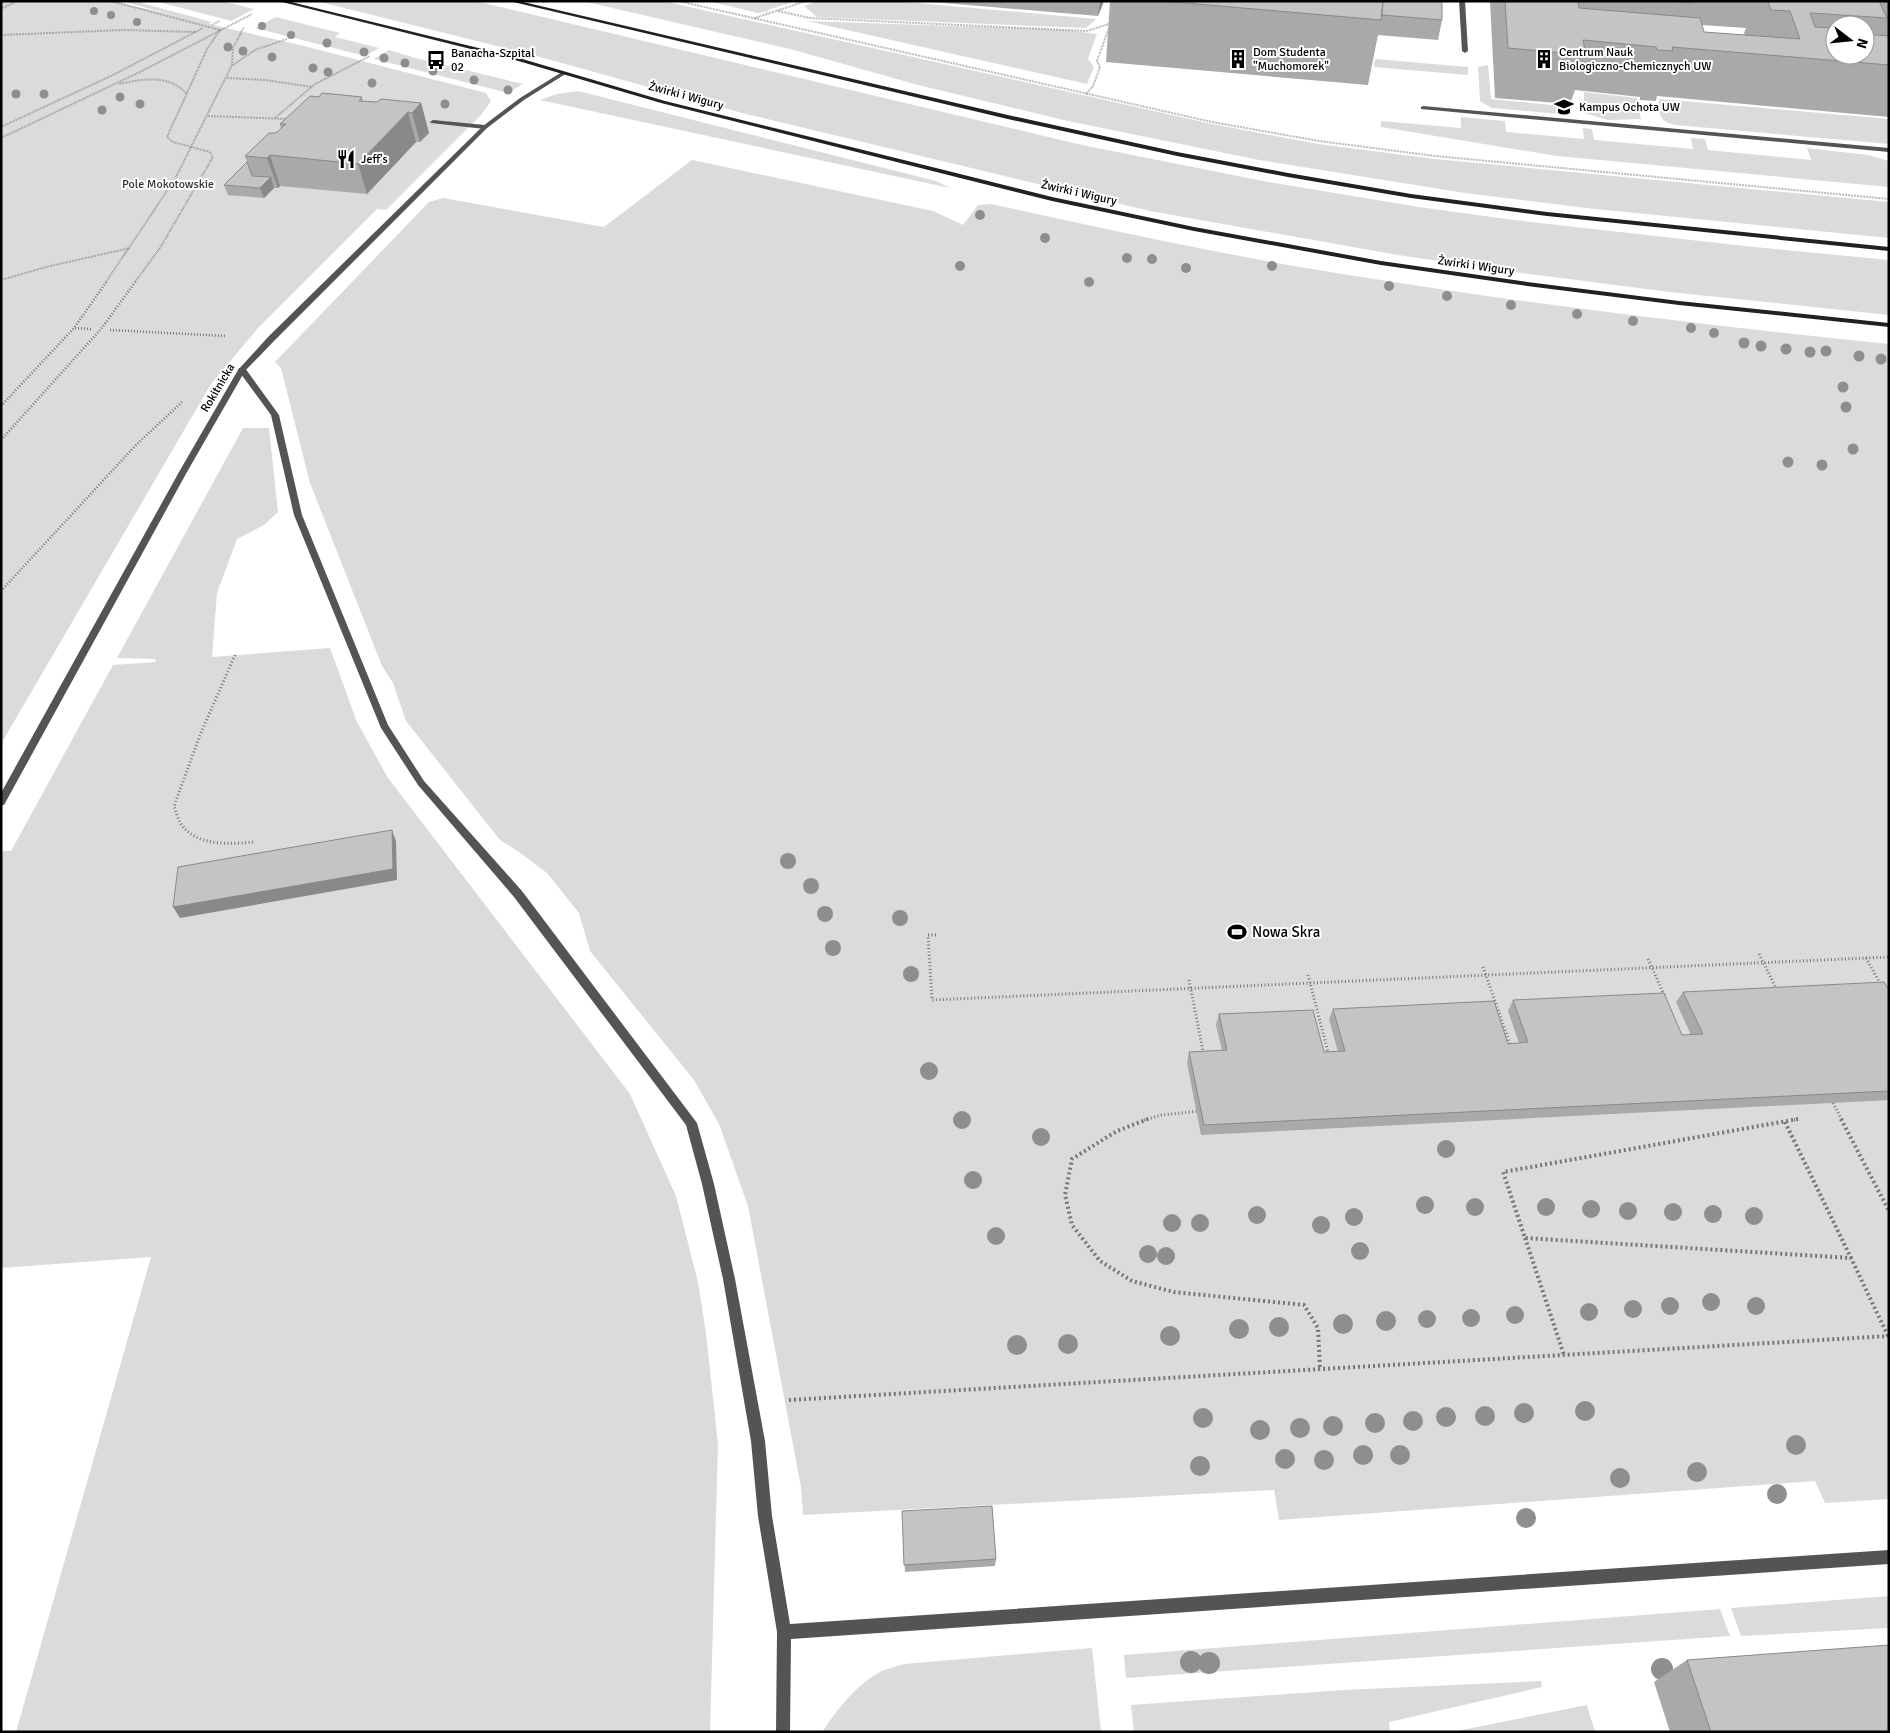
<svg xmlns="http://www.w3.org/2000/svg" width="1890" height="1733" viewBox="0 0 1890 1733" font-family="Signika,sans-serif">
  <style>
    .green { fill: #dbdbdb }
    .lines { fill: none; stroke-linecap: round; stroke-linejoin: round }
    .path-far3 { stroke: #767676; stroke-width: 2; stroke-dasharray: 0.5 1; stroke-linecap: butt }
    .path-far2 { stroke: #767676; stroke-width: 2.5; stroke-dasharray: 1 2; stroke-linecap: butt }
    .path-far1 { stroke: #767676; stroke-width: 3; stroke-dasharray: 1 2.5; stroke-linecap: butt }
    .path { stroke: #767676; stroke-width: 4; stroke-dasharray: 2 3; stroke-linecap: butt }
    .service { fill: #545454; fill-rule: evenodd }
    .minor { fill: #545454; fill-rule: evenodd }
    .secondary { fill: #212121; fill-rule: evenodd }
    .tree { fill: #8e8e8e }
    .wall { fill: #a9a9a9; fill-rule: evenodd }
    .shaded-wall { fill: #898989 }
    .building { fill: #c4c4c4; stroke: #898989 }
    .labels { text-anchor: middle; dominant-baseline: central; stroke-width: 4; stroke-linejoin: round; paint-order: stroke }
    .far-poi-label { font-size: 12px; fill: #000; stroke: #fff; text-anchor: start }
    .far-street-label { font-size: 12px; fill: #000; stroke: #fff }
    .far-park-label { font-size: 12px; fill: #323232; stroke: #fff }
    .poi-label { font-size: 15px; fill: #000; stroke: #fff; text-anchor: start }
  </style>
  <rect width="100%" height="100%" fill="#fff"/>
  <g class="green">
    <polygon points="1,1 111,1 173,15 121,1 134,1 212,22 209,24 300,45 486,93 491,101 481,115 386,210 377,209 258,328 211,384 1,744"/>
    <polygon points="155,1 222,1 254,9 231,21"/>
    <polygon points="316,1 475,1 1082,145 1268,182 1419,207 1514,220 1745,246 1889,260 1889,315 1670,292 1514,272 1398,255 1150,211 746,114 529,54"/>
    <polygon points="582,1 663,1 1212,124 1318,144 1435,159 1889,202 1889,238 1595,209 1465,193 1259,160 1068,121 918,85 794,50"/>
    <polygon points="708,1 797,1 767,10 770,11 758,13"/>
    <polygon points="818,1 895,1 1096,19 1086,28 817,17 804,6"/>
    <polygon points="276,17 340,33 335,37 379,48 365,56 255,28"/>
    <polygon points="807,21 1065,30 1097,34 1088,59 1094,67 1087,84"/>
    <polygon points="389,50 415,58 523,84 508,93 374,59"/>
    <polygon points="1375,59 1468,67 1468,75 1374,67"/>
    <polygon points="1488,65 1491,99 1571,107 1569,111 1560,114 1492,108 1480,101 1478,67"/>
    <polygon points="578,91 936,181 950,188 540,100 557,94"/>
    <polygon points="1584,92 1637,98 1641,119 1608,120 1584,113"/>
    <path d="M1659 99 1889 119V144L1675 125C1659 121 1659 115 1659 99Z"/>
    <polygon points="1461,117 1505,121 1506,132 1584,139 1583,128 1592,129 1594,140 1693,149 1691,138 1705,139 1708,150 1811,160 1807,148 1868,155 1889,161 1889,187 1557,156 1381,127 1381,121 1461,128"/>
    <path d="M692 160 933 211 963 225 978 205 991 204C1093 226 1196 249 1300 267 1495 300 1692 324 1889 344V1499L1825 1503 1815 1481 1279 1520 1274 1490 803 1515 801 1487 748 1206 719 1124 694 1080 590 951 579 913 547 873 519 852 500 840 406 721 393 683 382 666 310 483 281 368 275 362 429 202 443 198 604 227Z"/>
    <polygon points="243,428 269,428 278,512 264,525 237,539 217,593 212,657 330,648 357,722 388,778 630,1094 676,1196 698,1282 706,1333 718,1444 710,1732 16,1732 151,1257 1,1268 1,855 3,851 11,851 113,665 156,662 155,659 117,658"/>
    <polygon points="1889,1596 1889,1628 1741,1636 1731,1608"/>
    <polygon points="1720,1609 1730,1636 1126,1678 1124,1655"/>
    <path d="M1092 1648 1101 1732H822C837 1710 854 1687 878 1673 885 1669 895 1667 904 1664Z"/>
    <polygon points="1541,1681 1542,1687 1389,1722 1390,1732 1134,1732 1131,1705 1344,1690"/>
    <polygon points="1587,1705 1595,1732 1452,1732"/>
  </g>
  <g class="lines">
    <g class="path-far3">
      <polyline points="111,1 220,30 207,49 167,137 173,142 210,152 213,157 160,248 135,282"/>
      <polyline points="678,1 1212,122 1319,141 1435,156 1889,199"/>
      <polyline points="1,9 17,1"/>
      <polyline points="778,11 810,18 1087,31 1112,23"/>
      <polyline points="755,18 806,1"/>
      <polyline points="212,25 219,21"/>
      <polyline points="1,35 123,30 196,32"/>
      <polyline points="233,65 255,50 287,39"/>
      <polyline points="227,78 265,80 312,87"/>
      <path d="M119 84C142 79 168 74 186 93"/>
      <polyline points="1086,94 1093,86 1100,67 1097,61 1109,28"/>
      <polyline points="208,116 287,119"/>
      <polyline points="275,118 315,84 370,56"/>
      <polyline points="1,127 113,75 203,28"/>
      <polyline points="1,138 142,71 252,14"/>
      <polyline points="1,280 46,267 130,248"/>
      <polyline points="106,282 175,179 232,65 233,48 244,27"/>
    </g>
    <g class="path-far2">
      <polyline points="75,328 92,329"/>
      <polyline points="110,330 226,336"/>
      <polyline points="1,406 74,328 107,281"/>
      <polyline points="1,440 101,329 136,281"/>
      <polyline points="1,591 136,445 182,402"/>
    </g>
    <g class="path-far1">
      <path d="M235 655 200 735 174 806C176 812 178 819 181 824 197 847 230 844 254 842"/>
      <polyline points="936,935 928,935 932,1000 1889,957"/>
      <polyline points="1759,954 1777,990"/>
      <polyline points="1866,958 1881,985"/>
      <polyline points="1648,959 1665,997"/>
      <polyline points="1483,967 1511,1047"/>
      <polyline points="1308,975 1329,1056"/>
      <polyline points="1189,980 1204,1056"/>
      <polyline points="1833,1103 1842,1120"/>
      <polyline points="1144,1120 1162,1115 1199,1111"/>
      <polyline points="1794,1120 1798,1119"/>
    </g>
    <g class="path">
      <polyline points="1148,1119 1117,1131 1072,1159 1065,1195 1072,1225 1100,1261 1132,1281 1174,1292 1304,1305 1318,1328 1320,1369"/>
      <polyline points="1798,1119 1503,1172 1525,1238 1851,1258 1888,1336"/>
      <polyline points="1841,1119 1889,1211"/>
      <polyline points="1785,1122 1851,1258"/>
      <polyline points="1525,1238 1564,1355"/>
      <polyline points="789,1400 1889,1336"/>
    </g>
    <g class="service">
      <polygon points="1459,1 1465,1 1468,51 1465,53 1462,51"/>
      <polygon points="1423,106 1889,148 1889,152 1421,109 1421,107"/>
      <polygon points="433,120 485,125 488,127 485,129 431,123 430,122"/>
      <polygon points="239,368 245,368 279,415 302,515 388,725 424,781 522,891 697,1123 714,1184 735,1279 765,1441 772,1516 790,1624 1889,1550 1889,1564 791,1639 790,1732 776,1732 777,1632 758,1516 751,1441 723,1279 702,1184 686,1125 514,897 418,785 381,728 294,515 271,415 238,370"/>
    </g>
    <polygon class="minor" points="562,72 567,73 524,100 487,128 274,341 245,371 187,472 4,805 1,805 1,793 179,472 238,370 268,337 483,126 520,98"/>
    <g class="secondary">
      <polygon points="278,1 287,1 519,58 665,101 924,165 1052,197 1194,227 1381,261 1527,282 1679,301 1889,323 1889,327 1679,305 1527,286 1381,265 1194,231 1052,201 661,103 515,60"/>
      <polygon points="509,1 519,1 1012,116 1177,152 1288,173 1411,194 1547,212 1889,247 1889,251 1547,216 1411,198 1288,177 1177,156 1012,120"/>
    </g>
  </g>
  <g class="tree">
    <circle cx="94" cy="11" r="4"/>
    <circle cx="111" cy="15" r="4"/>
    <circle cx="137" cy="22" r="4"/>
    <circle cx="262" cy="26" r="4"/>
    <circle cx="291" cy="35" r="4"/>
    <circle cx="327" cy="43" r="4.5"/>
    <circle cx="228" cy="47" r="4.5"/>
    <circle cx="243" cy="51" r="4.5"/>
    <circle cx="364" cy="52" r="4.5"/>
    <circle cx="272" cy="57" r="4.5"/>
    <circle cx="384" cy="58" r="4.5"/>
    <circle cx="405" cy="63" r="4.5"/>
    <circle cx="313" cy="68" r="4.5"/>
    <circle cx="433" cy="71" r="4.5"/>
    <circle cx="328" cy="72" r="4.5"/>
    <circle cx="474" cy="80" r="4.5"/>
    <circle cx="372" cy="83" r="4.5"/>
    <circle cx="508" cy="90" r="4.5"/>
    <circle cx="16" cy="94" r="4.5"/>
    <circle cx="44" cy="94" r="4.5"/>
    <circle cx="120" cy="97" r="4.5"/>
    <circle cx="140" cy="104" r="4.5"/>
    <circle cx="445" cy="104" r="4.5"/>
    <circle cx="102" cy="110" r="4.5"/>
    <circle cx="980" cy="215" r="5"/>
    <circle cx="1045" cy="238" r="5"/>
    <circle cx="1127" cy="258" r="5"/>
    <circle cx="1152" cy="259" r="5"/>
    <circle cx="960" cy="266" r="5"/>
    <circle cx="1272" cy="266" r="5"/>
    <circle cx="1186" cy="268" r="5"/>
    <circle cx="1089" cy="282" r="5"/>
    <circle cx="1389" cy="286" r="5"/>
    <circle cx="1447" cy="296" r="5"/>
    <circle cx="1511" cy="305" r="5"/>
    <circle cx="1577" cy="314" r="5"/>
    <circle cx="1633" cy="321" r="5"/>
    <circle cx="1691" cy="328" r="5"/>
    <circle cx="1714" cy="333" r="5"/>
    <circle cx="1744" cy="343" r="5.5"/>
    <circle cx="1761" cy="346" r="5.5"/>
    <circle cx="1786" cy="349" r="5.5"/>
    <circle cx="1826" cy="351" r="5.5"/>
    <circle cx="1810" cy="352" r="5.5"/>
    <circle cx="1859" cy="356" r="5.5"/>
    <circle cx="1881" cy="359" r="5.5"/>
    <circle cx="1843" cy="387" r="5.5"/>
    <circle cx="1846" cy="407" r="5.5"/>
    <circle cx="1853" cy="449" r="5.5"/>
    <circle cx="1788" cy="462" r="5.5"/>
    <circle cx="1822" cy="465" r="5.5"/>
    <circle cx="788" cy="861" r="8"/>
    <circle cx="811" cy="886" r="8"/>
    <circle cx="825" cy="914" r="8"/>
    <circle cx="900" cy="918" r="8"/>
    <circle cx="833" cy="948" r="8"/>
    <circle cx="911" cy="974" r="8"/>
    <circle cx="929" cy="1071" r="9"/>
    <circle cx="962" cy="1120" r="9"/>
    <circle cx="1041" cy="1137" r="9"/>
    <circle cx="1446" cy="1149" r="9"/>
    <circle cx="973" cy="1180" r="9"/>
    <circle cx="1425" cy="1205" r="9"/>
    <circle cx="1475" cy="1207" r="9"/>
    <circle cx="1546" cy="1207" r="9"/>
    <circle cx="1591" cy="1209" r="9"/>
    <circle cx="1628" cy="1211" r="9"/>
    <circle cx="1673" cy="1212" r="9"/>
    <circle cx="1713" cy="1214" r="9"/>
    <circle cx="1257" cy="1215" r="9"/>
    <circle cx="1754" cy="1216" r="9"/>
    <circle cx="1354" cy="1217" r="9"/>
    <circle cx="1172" cy="1223" r="9"/>
    <circle cx="1200" cy="1223" r="9"/>
    <circle cx="1321" cy="1225" r="9"/>
    <circle cx="996" cy="1236" r="9"/>
    <circle cx="1360" cy="1251" r="9"/>
    <circle cx="1148" cy="1254" r="9"/>
    <circle cx="1166" cy="1256" r="9"/>
    <circle cx="1711" cy="1302" r="9"/>
    <circle cx="1670" cy="1306" r="9"/>
    <circle cx="1756" cy="1306" r="9"/>
    <circle cx="1633" cy="1309" r="9"/>
    <circle cx="1589" cy="1312" r="9"/>
    <circle cx="1515" cy="1315" r="9"/>
    <circle cx="1471" cy="1318" r="9"/>
    <circle cx="1427" cy="1319" r="9"/>
    <circle cx="1386" cy="1321" r="10"/>
    <circle cx="1343" cy="1324" r="10"/>
    <circle cx="1279" cy="1327" r="10"/>
    <circle cx="1239" cy="1329" r="10"/>
    <circle cx="1170" cy="1336" r="10"/>
    <circle cx="1068" cy="1344" r="10"/>
    <circle cx="1017" cy="1345" r="10"/>
    <circle cx="1585" cy="1411" r="10"/>
    <circle cx="1524" cy="1413" r="10"/>
    <circle cx="1485" cy="1416" r="10"/>
    <circle cx="1446" cy="1417" r="10"/>
    <circle cx="1203" cy="1418" r="10"/>
    <circle cx="1413" cy="1421" r="10"/>
    <circle cx="1375" cy="1423" r="10"/>
    <circle cx="1333" cy="1426" r="10"/>
    <circle cx="1300" cy="1428" r="10"/>
    <circle cx="1260" cy="1430" r="10"/>
    <circle cx="1796" cy="1445" r="10"/>
    <circle cx="1363" cy="1455" r="10"/>
    <circle cx="1400" cy="1455" r="10"/>
    <circle cx="1285" cy="1459" r="10"/>
    <circle cx="1324" cy="1460" r="10"/>
    <circle cx="1200" cy="1466" r="10"/>
    <circle cx="1697" cy="1472" r="10"/>
    <circle cx="1620" cy="1478" r="10"/>
    <circle cx="1777" cy="1494" r="10"/>
    <circle cx="1526" cy="1518" r="10"/>
    <circle cx="1191" cy="1662" r="11"/>
    <circle cx="1209" cy="1663" r="11"/>
    <circle cx="1662" cy="1669" r="11"/>
  </g>
  <g class="wall">
    <polygon points="920,1 1104,1 1098,16"/>
    <polygon points="1110,1 1442,1 1442,20 1438,40 1378,35 1368,85 1106,62"/>
    <path d="M1490 1H1889V117L1657 96 1656 101 1640 100V97L1575 90 1570 104 1495 98ZM1702 25 1746 28 1744 33 1745 35 1704 32ZM1835 25H1865V55H1835Z"/>
    <polygon points="319,97 362,97 363,101 377,102 421,103 429,133 420,142 416,142 367,194 280,186 278,188 274,188 264,198 228,195 224,185 247,162 245,156 281,129 280,124"/>
    <polygon points="1889,990 1889,1100 1201,1135 1187,1063 1189,1052 1222,1050 1216,1025 1219,1014 1324,1052 1338,1052 1329,1019 1333,1009 1508,1044 1519,1043 1508,1011 1513,1000 1682,1035 1691,1035 1676,1002 1683,992"/>
    <polygon points="902,1511 996,1559 995,1566 905,1572"/>
    <polygon points="1687,1660 1889,1732 1670,1732 1654,1682"/>
  </g>
  <g class="shaded-wall">
    <polygon points="1100,1 1104,1 1098,16"/>
    <polygon points="421,103 429,133 420,142 412,113"/>
    <polygon points="408,112 416,142 367,194 358,164"/>
    <polygon points="270,155 280,186 278,188 267,158"/>
    <polygon points="271,177 274,188 264,198 260,188"/>
    <polygon points="392,830 396,841 397,880 180,918 173,907"/>
  </g>
  <g class="building">
    <polygon points="1162,1 1383,1 1381,20"/>
    <polygon points="1383,1 1442,1 1442,20 1382,15"/>
    <polygon points="1505,1 1578,1 1579,8 1700,18 1704,32 1800,39 1790,11 1771,10 1768,1 1879,1 1887,18 1810,13 1815,27 1835,28 1835,55 1865,55 1865,34 1889,36 1889,65 1672,47 1673,51 1657,50 1656,47 1583,40 1586,55 1508,48"/>
    <polygon points="1667,1 1692,1 1693,3"/>
    <polygon points="322,93 362,97 359,101 377,102 381,99 421,103 412,113 408,112 358,164 270,155 267,158 245,156 269,133 276,133 286,124 280,124 310,96 319,97"/>
    <polygon points="247,162 252,176 271,177 260,188 224,185"/>
    <polygon points="392,830 393,869 173,907 178,867"/>
    <polygon points="1884,982 1889,990 1889,1091 1204,1125 1189,1052 1227,1050 1219,1014 1313,1010 1324,1052 1345,1051 1333,1009 1494,1001 1508,1044 1528,1042 1513,1000 1664,993 1682,1035 1703,1034 1683,992"/>
    <polygon points="992,1506 996,1559 904,1565 902,1511"/>
    <polygon points="1889,1645 1889,1732 1711,1732 1687,1660"/>
  </g>
  <defs>
    <g id="building-bare" transform="scale(1.5)"><path d="M-4-6H4V6H1V3H-1V6H-4ZM-2.5-4.3h1.7v1.8h-1.7ZM.8-4.3h1.7v1.8H.8ZM-2.5-1h1.7V.8h-1.7ZM.8-1h1.7V.8H.8Z" fill="#000" stroke="#fff" stroke-width="2.5" paint-order="stroke"/></g>
    <g id="bus-bare" transform="scale(1.5)"><path d="M-5-6H5V4H4V6H2V4H-2V6H-4V4H-5ZM-3.5-4V0h7V-4ZM-3.5 1.2v1.5H-2V1.2ZM2 1.2v1.5H3.5V1.2Z" fill="#000" stroke="#fff" stroke-width="2.5" paint-order="stroke"/></g>
    <g id="university-bare" transform="scale(1.5)"><path d="M0-5L7-2L0 1L-7-2ZM-4 1L0 2.5L4 1V4Q0 6-4 4Z" fill="#000" stroke="#fff" stroke-width="2.5" paint-order="stroke"/></g>
    <g id="restaurant-bare" transform="scale(1.5)"><path d="M-5-6h1v4h1v-4h1v4h1v-4h1v5L-1.5 .5V6h-2V.5L-5-1ZM5-6V6H3V1.5H1.5Q1.5-4 5-6Z" fill="#000" stroke="#fff" stroke-width="2.5" paint-order="stroke"/></g>
    <g id="stadium-bare" transform="scale(1.5)"><path d="M0-5a6.5 5 0 1 0 0 10a6.5 5 0 1 0 0-10ZM-3.5-1.8h7v3.6h-7Z" fill="#000" stroke="#fff" stroke-width="2.5" paint-order="stroke"/></g>
  </defs>
  <g fill-rule="evenodd">
    <use href="#building-bare" x="1238" y="59"/>
    <use href="#building-bare" x="1544" y="59"/>
    <use href="#bus-bare" x="436" y="60"/>
    <use href="#university-bare" x="1564" y="107"/>
    <use href="#restaurant-bare" x="346" y="159"/>
    <use href="#stadium-bare" x="1237" y="932"/>
  </g>
  <g class="labels">
    <g class="far-poi-label">
      <text x="1253" y="52">Dom Studenta<tspan x="1253" dy="14">"Muchomorek"</tspan></text>
      <text x="1559" y="52">Centrum Nauk<tspan x="1559" dy="14">Biologiczno-Chemicznych UW</tspan></text>
      <text x="451" y="53">Banacha-Szpital<tspan x="451" dy="14">02</tspan></text>
      <text x="1579" y="107">Kampus Ochota UW</text>
      <text x="361" y="159">Jeff's</text>
    </g>
    <g class="far-street-label">
      <text transform="translate(686 96) rotate(15)">Żwirki i Wigury</text>
      <text transform="translate(1079 193) rotate(13)">Żwirki i Wigury</text>
      <text transform="translate(1476 266) rotate(8)">Żwirki i Wigury</text>
      <text transform="translate(218 388) rotate(-59)">Rokitnicka</text>
    </g>
    <g class="far-park-label">
      <text x="168" y="184">Pole Mokotowskie</text>
    </g>
    <g class="poi-label">
      <text x="1252" y="932">Nowa Skra</text>
    </g>
  </g>
  <rect width="1890" height="1733" fill="none" stroke="#000000" stroke-width="5"/>
  <g transform="translate(1850 40) rotate(106)"><circle r="24" fill="#ffffff" stroke="#999999"/>
  <path d="M0-4L9 19L0 12L-9 19Z" fill="#000000"/>
  <text y="-8" font-size="14" font-weight="bold" text-anchor="middle" fill="#000000">N</text>
  </g>
</svg>
